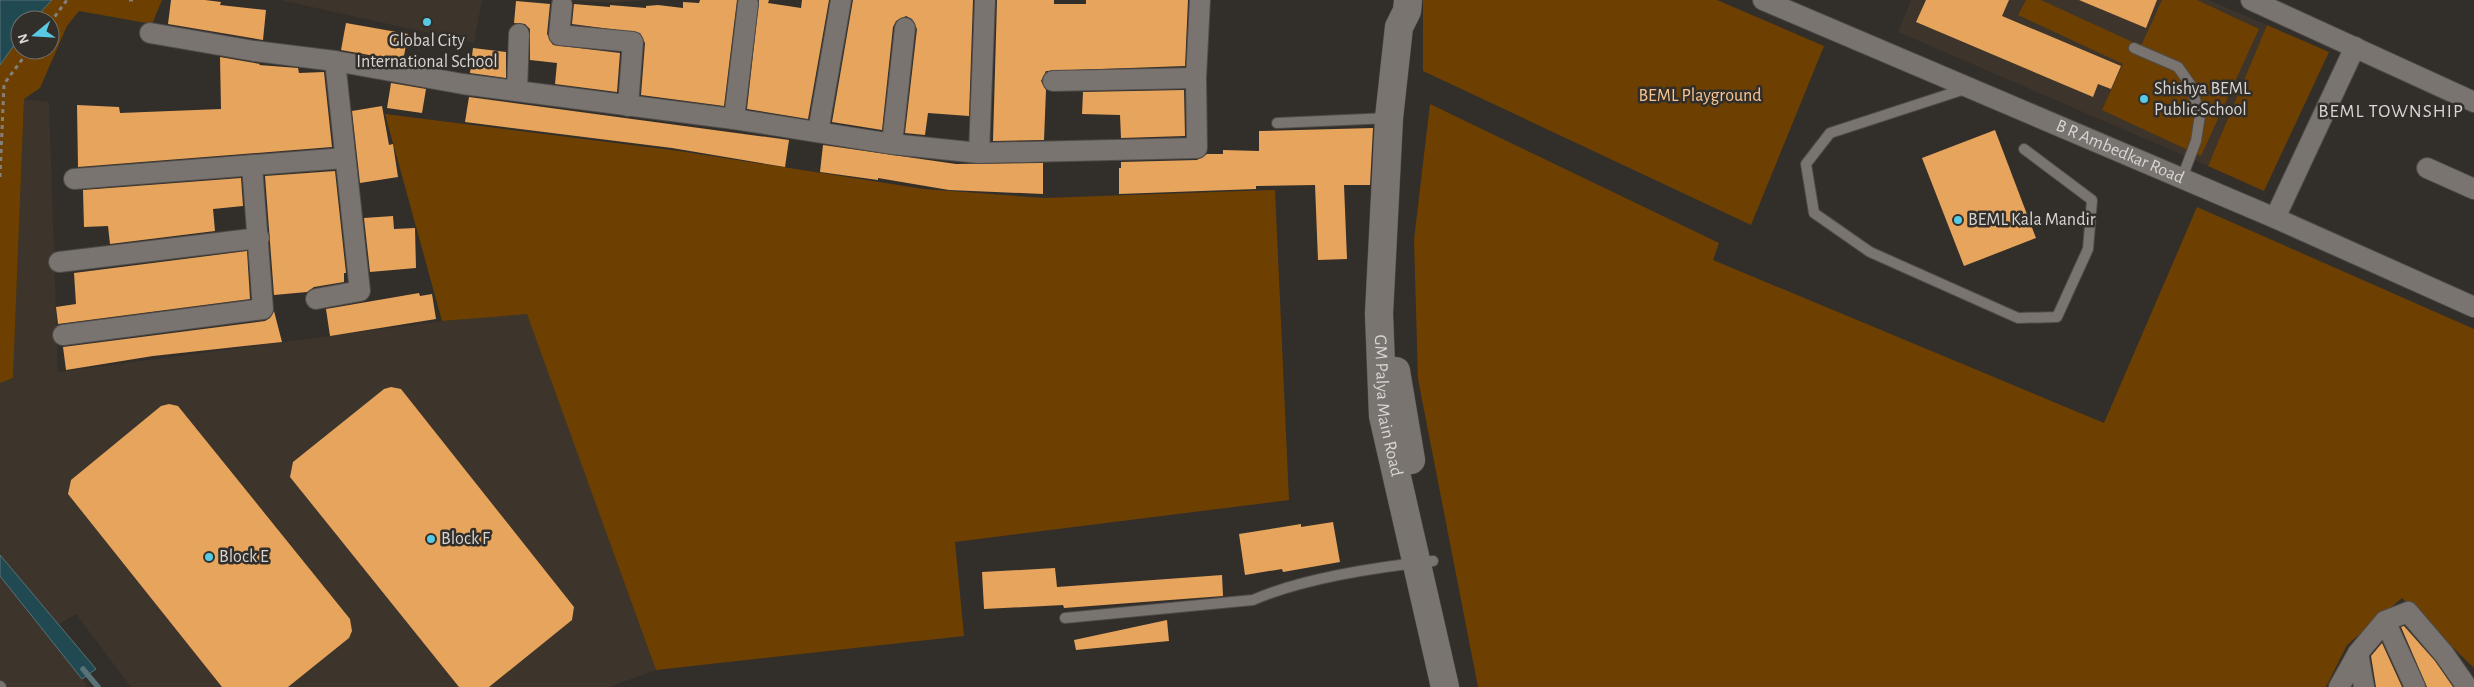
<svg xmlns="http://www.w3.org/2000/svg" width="2474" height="687" viewBox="0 0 2474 687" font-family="'Alegreya Sans',sans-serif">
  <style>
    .built { fill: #3d342b }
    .green { fill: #6d4001; fill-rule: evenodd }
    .water { fill: #214952; stroke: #587378 }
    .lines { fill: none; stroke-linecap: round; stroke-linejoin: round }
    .stream { stroke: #587378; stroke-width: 5.5 }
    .building { fill: #e6a45c }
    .service-casing { stroke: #4f4b48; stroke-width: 12 }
    .minor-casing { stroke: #4f4b48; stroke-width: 22 }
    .secondary-casing { stroke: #4f4b48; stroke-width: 29 }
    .path { stroke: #83807c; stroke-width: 3; stroke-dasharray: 4 4; stroke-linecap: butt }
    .service { stroke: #797470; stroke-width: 10 }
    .minor { stroke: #797470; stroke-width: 20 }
    .secondary { stroke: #797470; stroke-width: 28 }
    .poi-dot { fill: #58c9e3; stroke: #322e2a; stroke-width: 2 }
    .labels { text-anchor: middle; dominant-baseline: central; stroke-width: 5; stroke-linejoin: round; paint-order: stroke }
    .poi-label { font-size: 18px; fill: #d8d5d2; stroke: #322e2a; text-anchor: start }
    .park-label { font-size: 18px; fill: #f8c591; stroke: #322e2a }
    .street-label { font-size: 18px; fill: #d8d5d2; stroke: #322e2a }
    .neighbourhood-label { font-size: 19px; letter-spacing: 1px; fill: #d8d5d2; stroke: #322e2a }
  </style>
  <rect width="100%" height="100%" fill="#322e2a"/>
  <g class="built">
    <polygon points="280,0 482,0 474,43"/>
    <polygon points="564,0 649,0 609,3"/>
    <polygon points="1911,0 2209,0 2267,25 2208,166 1898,32"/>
    <polygon points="24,99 49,102 58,372 442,321 527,313 656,670 609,687 131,687 76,614 47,632 88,687 0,687 0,383 13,378"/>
  </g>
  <g class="green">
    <path d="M0 0H162L152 24 79 11 67 26 40 88 24 99 13 378 0 383ZM20 20H50V50H20Z"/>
    <polygon points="1423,0 1717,0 1824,46 1751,225 1423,71"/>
    <polygon points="2026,0 2041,0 2141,46 2162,0 2197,0 2259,29 2201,156 2102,110 2123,64 2018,15"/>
    <polygon points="2267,25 2329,52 2264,191 2208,166"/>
    <polygon points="1430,104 1719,243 1713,260 2104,423 2197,207 2474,329 2474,668 2402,598 2347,645 2326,687 1478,687 1418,379 1414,240"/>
    <polygon points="385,114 679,151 924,189 1044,198 1275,190 1289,500 955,542 964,636 656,670 527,314 442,321"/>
  </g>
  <g class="water">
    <polygon points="0,0 52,0 33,20 20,20 20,37 0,65"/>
    <polygon points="0,555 96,669 82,679 0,576"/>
  </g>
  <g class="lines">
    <polyline class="stream" points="83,669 98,687"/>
  </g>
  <g class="building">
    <polygon points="171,0 205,0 221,2 220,5 266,10 263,40 168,24"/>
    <polygon points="700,0 737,0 724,106 641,95 645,43 640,33 572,24 574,4 610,7 610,5 646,8 646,6 658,5 683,8 683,2 699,3"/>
    <polygon points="759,0 769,0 768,3 801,8 802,0 829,0 808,119 747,109"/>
    <polygon points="853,0 973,0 969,116 928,113 925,135 905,133 917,29 912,19 906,16 896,21 893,27 882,130 832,122"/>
    <polygon points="997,0 1054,0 1054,4 1086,4 1086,0 1188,0 1185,66 1046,71 1041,81 1046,90 1044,140 993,141"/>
    <polygon points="1926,0 2009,0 2002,16 2121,66 2111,89 2098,84 2093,97 1916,22"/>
    <polygon points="2079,0 2157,0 2146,28"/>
    <polygon points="516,1 550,4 547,34 553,45 620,53 617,92 555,84 557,63 530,60 530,29 525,24 514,23"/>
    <polygon points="346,23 408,34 403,61 341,50"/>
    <polygon points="473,48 506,52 506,78 470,73"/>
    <polygon points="220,57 260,64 259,65 298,68 299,73 324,72 332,147 78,167 77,105 119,107 120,113 221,109"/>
    <polygon points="391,83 426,89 422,113 387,108"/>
    <polygon points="1184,90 1185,136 1121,138 1120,115 1082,114 1083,92"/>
    <polygon points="469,97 789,140 785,167 672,148 465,122"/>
    <polygon points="382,106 389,145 393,144 398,177 360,183 352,111"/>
    <polygon points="1373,128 1370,185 1344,185 1347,259 1318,260 1315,185 1256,186 1256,189 1119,194 1119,168 1121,168 1121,162 1197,160 1207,154 1223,154 1223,150 1259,151 1259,131"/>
    <polygon points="1995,130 2036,238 1964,266 1922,158"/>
    <polygon points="823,145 956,164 1043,163 1043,194 949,190 878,178 878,180 820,172"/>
    <polygon points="335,171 346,273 344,273 344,282 314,287 307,292 274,295 265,176"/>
    <polygon points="241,178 243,206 213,209 215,231 110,244 108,226 84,227 83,190"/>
    <polygon points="393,216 394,229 415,228 416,268 370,272 364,218"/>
    <polygon points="247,251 250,299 58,324 56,307 76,304 74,273"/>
    <polygon points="419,293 420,296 432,294 436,319 330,336 326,309"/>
    <polygon points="274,311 282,342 153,356 66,370 63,347 265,321 270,318"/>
    <polygon points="391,387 401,389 574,607 572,620 489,687 459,687 290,477 293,462 384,389"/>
    <polygon points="169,404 178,406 350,619 352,631 349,638 288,687 222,687 68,494 71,480 161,406"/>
    <polygon points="1333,522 1340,562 1283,572 1282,569 1245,575 1239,534 1301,524 1301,527"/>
    <polygon points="1055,568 1057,587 1222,575 1223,596 1064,608 1063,605 984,609 982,572"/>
    <polygon points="1167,620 1169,641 1076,650 1074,640"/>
    <polygon points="2404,626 2435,661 2453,687 2427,687 2401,627"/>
    <polygon points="2382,643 2402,687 2376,687 2371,656"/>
  </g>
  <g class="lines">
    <g class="service-casing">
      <g id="service">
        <polyline points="2134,48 2178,67 2190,84 2200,115 2196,141 2182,178"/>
        <polyline points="1968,88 1830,133 1806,164 1814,213 1870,252 2018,318 2057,317 2088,249 2092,200 2024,149"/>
        <polyline points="1277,123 1389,118"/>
        <path d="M1065 618 1253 600C1303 578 1378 567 1433 561"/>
        <polyline points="0,686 1,687"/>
      </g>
    </g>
    <g class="minor-casing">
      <g id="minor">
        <path id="s1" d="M1763 0 2275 218 2474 307"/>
        <polyline points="2251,0 2474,102"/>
        <polyline points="562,5 559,35 633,42 628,106"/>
        <polyline points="150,33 254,51 335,61 463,84 734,119 892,144 979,153 1197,148 1196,78 1200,0"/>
        <polyline points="1053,81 1196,78"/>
        <polyline points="517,91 519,34"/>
        <polyline points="734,119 748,4"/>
        <polyline points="818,132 841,0"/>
        <polyline points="892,144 905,28"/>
        <polyline points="979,153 985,0"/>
        <polyline points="2427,168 2474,189"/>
        <polyline points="74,179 345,158"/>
        <polyline points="2275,218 2355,47"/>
        <polyline points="59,262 259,238"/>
        <polyline points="316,299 360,291 335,61"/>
        <polyline points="63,335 263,309 252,166"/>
        <polyline points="2385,621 2415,687"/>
        <polyline points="2358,653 2364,687"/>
        <polyline points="2339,687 2358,653 2385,621 2408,612 2444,654 2467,687"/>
      </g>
    </g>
    <g class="secondary-casing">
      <g id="secondary">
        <path id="s2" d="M1408 0 1407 11 1399 27 1389 118 1379 314 1383 416 1445 687"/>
        <polyline points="1396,371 1411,460"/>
      </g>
    </g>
    <g class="path">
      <polyline points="129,0 137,0"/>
      <polyline points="50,23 67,0"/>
      <polyline points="0,177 4,84 29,50"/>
    </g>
    <use href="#service" class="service"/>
    <use href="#minor" class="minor"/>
    <use href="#secondary" class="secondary"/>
  </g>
  <g class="poi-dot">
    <circle cx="427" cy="22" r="5"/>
    <circle cx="2144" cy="99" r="5"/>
    <circle cx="1958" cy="220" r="5"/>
    <circle cx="431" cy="539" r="5"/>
    <circle cx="209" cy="557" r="5"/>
  </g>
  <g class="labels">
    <g class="poi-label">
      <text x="427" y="41" text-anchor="middle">Global City<tspan x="427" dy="21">International School</tspan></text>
      <text x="2154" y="89">Shishya BEML<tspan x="2154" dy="21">Public School</tspan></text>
      <text x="1968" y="220">BEML Kala Mandir</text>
      <text x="441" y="539">Block F</text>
      <text x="219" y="557">Block E</text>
    </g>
    <g class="park-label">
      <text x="1700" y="96">BEML Playground</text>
    </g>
    <g class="street-label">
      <text stroke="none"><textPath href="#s1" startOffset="388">B R Ambedkar Road</textPath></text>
      <text stroke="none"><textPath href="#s2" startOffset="409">GM Palya Main Road</textPath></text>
    </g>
    <g class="neighbourhood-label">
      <text x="2391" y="111">BEML TOWNSHIP</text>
    </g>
  </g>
  <g transform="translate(35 35) rotate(252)"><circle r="24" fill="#322e2a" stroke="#74716d"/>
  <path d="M0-4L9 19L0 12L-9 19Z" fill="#58c9e3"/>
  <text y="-8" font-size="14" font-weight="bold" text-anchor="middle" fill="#d8d5d2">N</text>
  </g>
</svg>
